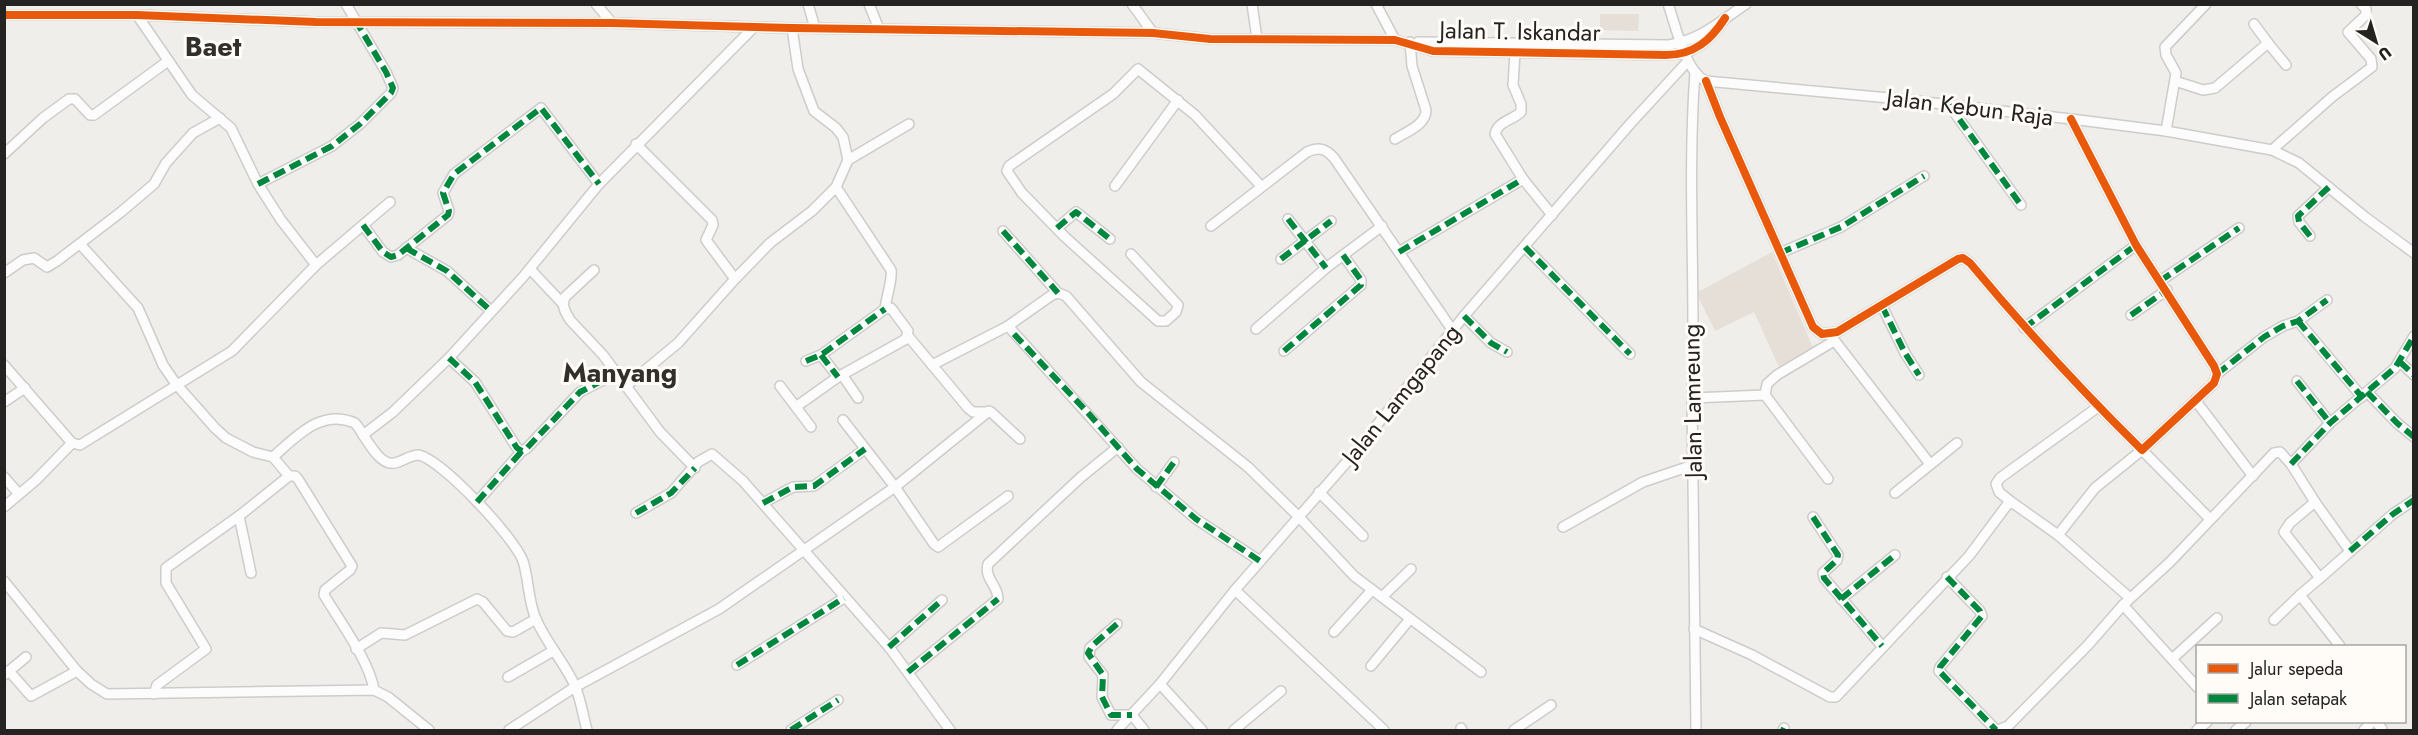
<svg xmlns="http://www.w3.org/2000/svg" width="2418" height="735" viewBox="0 0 2418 735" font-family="Jost,sans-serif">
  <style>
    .built { fill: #e5dfd7 }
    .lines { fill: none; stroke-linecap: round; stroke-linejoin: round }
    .minor-casing { stroke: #ceccca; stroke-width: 12 }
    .minor { stroke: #fdfcfc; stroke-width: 9 }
    .quiet { stroke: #00873e; stroke-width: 6; stroke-dasharray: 12 6; stroke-linecap: butt }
    .cycleway-casing { stroke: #fffcf8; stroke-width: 11 }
    .cycleway { stroke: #e8590c; stroke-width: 8 }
    .labels { text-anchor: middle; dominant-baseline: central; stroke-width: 6; stroke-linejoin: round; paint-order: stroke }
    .street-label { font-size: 24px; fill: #242321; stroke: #fffcf8 }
    .quarter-label { font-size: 27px; font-weight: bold; fill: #322e2a; stroke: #fffcf8 }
  </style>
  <rect width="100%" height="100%" fill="#f0eeeb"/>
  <g class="built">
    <polygon points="1600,14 1639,14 1638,31 1600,30"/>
    <polygon points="1772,252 1815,352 1779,367 1754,312 1715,331 1696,293"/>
  </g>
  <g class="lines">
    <g class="minor-casing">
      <g id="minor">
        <polyline points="596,4 612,23"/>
        <polyline points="808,4 815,28"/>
        <polyline points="869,4 879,29"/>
        <polyline points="1132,4 1153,33"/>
        <polyline points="1252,4 1257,39"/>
        <polyline points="1376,4 1395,40"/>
        <path d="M1668 4C1676 26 1685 72 1706 81L1900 99 2071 119 2166 131 2272 150 2299 163 2365 217 2414 253"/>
        <path d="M4 15H137L316 22 612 23 792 28 1153 33 1210 39 1395 40 1433 51 1666 55C1694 55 1711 40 1725 18"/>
        <polyline points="137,15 192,95 231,128 258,184 281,220 316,265"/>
        <path d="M1418 42 1669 45C1702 39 1719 22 1746 4"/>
        <polyline points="2268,43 2286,65"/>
        <path d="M1515 53 1513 85 1521 104V112C1513 120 1498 121 1495 134L1523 179 1552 215"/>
        <path d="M1695 72C1687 181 1696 290 1692 398L1696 730"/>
        <path d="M1706 81 1720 117 1813 327 1822 334 1837 332 1958 259 1963 258 1970 263C2025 329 2081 390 2142 450L2214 383 2217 374 2214 366 2136 245 2071 119"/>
        <polyline points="2175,81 2203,90 2215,88 2268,43 2254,24"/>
        <polyline points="1949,105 2021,205"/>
        <polyline points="2166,131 2176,73 2166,55 2165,47 2206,4"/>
        <path d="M1395 139C1406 132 1426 125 1426 110L1412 66 1410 42"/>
        <polyline points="636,144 712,220 713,225 706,240 735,279"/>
        <polyline points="2272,150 2332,97 2372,67 2371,59 2348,32 2366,15 2366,9 2361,4"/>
        <polyline points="4,154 43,118 69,99 75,99 90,115 94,115 168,61"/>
        <polyline points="848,160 909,124"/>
        <polyline points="258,184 332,146 360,124 391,93 393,88 386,72 346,4"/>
        <polyline points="1115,186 1178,100"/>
        <path d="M836 187 891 270C893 278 886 298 885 309"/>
        <polyline points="1288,219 1326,268"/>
        <polyline points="363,225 383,252 391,257 398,255 448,215 449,211 443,193 454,174 541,108 599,184"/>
        <path d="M1211 226 1307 152C1319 147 1325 148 1334 158L1453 331"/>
        <polyline points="1057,228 1076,212 1110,239"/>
        <polyline points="1003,231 1058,293"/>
        <polyline points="2310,236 2299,222 2298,216 2329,187"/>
        <path d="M80 244 138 308 163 365 176 384 215 428 226 438 253 452 273 457 289 476H295L298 479 352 566 350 570 325 590 324 595C339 620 370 662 374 690"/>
        <polyline points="1525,247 1630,354"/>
        <polyline points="406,248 447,271 491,311"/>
        <polyline points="1399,252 1523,179"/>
        <polyline points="1780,253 1841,227 1924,176"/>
        <polyline points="1131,254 1178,305 1176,312 1166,321 1158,321 1065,237 1022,193 1007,171 1009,166 1113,94 1138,69 1195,115 1261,186"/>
        <polyline points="1281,259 1331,221"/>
        <polyline points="530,269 563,304"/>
        <polyline points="594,270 565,297 563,304 565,311 570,320 603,355 660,432 695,468"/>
        <polyline points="4,273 23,260 34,258 47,267 57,261 121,212 154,184 166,163 193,133 220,118"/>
        <polyline points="2160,281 2239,228"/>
        <polyline points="1882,306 1905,353 1919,375"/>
        <polyline points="2131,315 2167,290"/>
        <polyline points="1464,316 1491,343 1507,352"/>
        <polyline points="2298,321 2362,397"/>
        <polyline points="2024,328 2136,245"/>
        <polyline points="1256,329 1326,268 1382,226"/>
        <polyline points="908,336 968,408 973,412 991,412 1020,439"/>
        <polyline points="1831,336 1930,464"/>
        <polyline points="1284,351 1361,285 1361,280 1343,255"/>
        <polyline points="821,355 838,377"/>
        <polyline points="449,358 475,382 517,448 522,451 526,449 580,392 617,373"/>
        <polyline points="2400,362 2414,375"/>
        <polyline points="4,365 72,443 80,445 232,351 316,265 390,202"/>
        <polyline points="932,365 1008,326"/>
        <polyline points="2217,374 2264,337 2283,326 2298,321 2327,300"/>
        <polyline points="843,376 858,398"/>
        <polyline points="2297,381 2330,423"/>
        <polyline points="626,386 678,343 735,279 770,243 812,211 836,187 848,160 843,137 836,128 814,111 798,69 792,28"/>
        <polyline points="780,386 811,427"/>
        <polyline points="2367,392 2397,423 2414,437"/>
        <polyline points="1692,398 1765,395"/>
        <polyline points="2195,400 2253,476"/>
        <polyline points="4,402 25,388"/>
        <polyline points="797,406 838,377 906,339 908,331 891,308 885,309 821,355 806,361"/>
        <polyline points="843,420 895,487 989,411"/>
        <polyline points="363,435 393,412 449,358 523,277 599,184 753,28"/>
        <path d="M273 457C296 437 321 408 355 423 364 433 378 467 395 463 404 461 409 455 419 455 443 461 514 537 523 561 529 580 528 601 536 619 546 643 565 663 575 686 581 700 583 716 587 730"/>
        <polyline points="2291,464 2330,423 2395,368 2414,336"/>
        <polyline points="4,477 19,494"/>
        <polyline points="1828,479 1765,395 1767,384 1777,375 1834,341"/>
        <polyline points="1156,487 1174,462"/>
        <polyline points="1319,492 1363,536"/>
        <polyline points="1895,493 1957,443"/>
        <polyline points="2010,501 1999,492 1996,484 2000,478 2098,407"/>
        <polyline points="477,502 522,451"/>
        <polyline points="2315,502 2350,551"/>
        <polyline points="763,503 793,487 814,486 865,449"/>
        <polyline points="4,507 36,480 72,443"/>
        <polyline points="636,513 671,493 698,462 712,454 743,481 889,647 950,730"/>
        <polyline points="239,516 251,573"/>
        <polyline points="1813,517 1838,555 1837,560 1823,573 1824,578 1882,646"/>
        <polyline points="1563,527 1643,482 1693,465"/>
        <polyline points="2058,535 2095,488 2142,450 2210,519"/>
        <polyline points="1260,561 1196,519 1137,469 1008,326 1052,295 1058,293 1066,296 1141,382 1248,467 1299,517 1354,576 1481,672"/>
        <polyline points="1947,577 1980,611 1982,616 1940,667 1939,671 1996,730"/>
        <polyline points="2320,578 2300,595 2340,646"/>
        <polyline points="4,581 77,671 91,684 107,694 374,690 388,697 429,730"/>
        <polyline points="1235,590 1384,730"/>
        <polyline points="1382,597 1411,569"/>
        <polyline points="1841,599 1895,555"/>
        <polyline points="2123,605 2198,688"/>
        <polyline points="2274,620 2300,595"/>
        <polyline points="1117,624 1090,648 1089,657 1103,675 1102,697 1111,715 1132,715 1144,730"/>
        <polyline points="1694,629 1752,655 1830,697 1836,697 1969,556 2010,501 2058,535 2130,598"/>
        <polyline points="1334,632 1372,590"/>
        <polyline points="889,647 942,600"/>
        <polyline points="356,649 381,633 405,635 477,599 483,602 507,631 513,632 536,619"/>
        <polyline points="2172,659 2217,618"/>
        <polyline points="737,665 844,598"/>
        <polyline points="1371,666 1410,619"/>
        <polyline points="9,671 26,657"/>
        <path d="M908 672 998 599C998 585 984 579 988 564L1080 478 1118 447"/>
        <polyline points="4,675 9,671 31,696 77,671"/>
        <polyline points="508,677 553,651"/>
        <polyline points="1160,684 1202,730"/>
        <polyline points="154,694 157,685 206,649 166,583 166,568 239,516 289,476"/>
        <polyline points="2376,722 2382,729"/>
        <polyline points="1461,728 1462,730"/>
        <polyline points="509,730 575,687 719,609 895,487 934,544 938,547 1008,496"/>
        <polyline points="791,730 838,700"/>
        <polyline points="1117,730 1160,684 1235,590 1352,456 1464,316 1630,124 1688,61"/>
        <polyline points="1234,730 1281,691"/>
        <polyline points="1514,730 1551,705"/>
        <polyline points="1783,730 1784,728"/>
        <polyline points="1998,730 2008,726 2088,645 2123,605 2170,562 2274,453 2280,452 2291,464 2315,502 2290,523 2284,532 2320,578 2393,514 2414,500"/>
        <polyline points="2197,730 2207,722"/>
        <polyline points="2236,730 2246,722"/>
        <polyline points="2364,730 2372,722"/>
      </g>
    </g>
    <use href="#minor" class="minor"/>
    <g class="quiet">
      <polyline points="1949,105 2021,205"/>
      <polyline points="258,184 332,146 360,124 391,93 393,88 386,72 356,21"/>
      <polyline points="1288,219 1326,268"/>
      <polyline points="363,225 383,252 391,257 398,255 448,215 449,211 443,193 454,174 541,108 599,184"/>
      <polyline points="1057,228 1076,212 1110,239"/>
      <polyline points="1003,231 1058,293"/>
      <polyline points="2310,236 2299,222 2298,216 2329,187"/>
      <polyline points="1525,247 1630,354"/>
      <polyline points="406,248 447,271 491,311"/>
      <polyline points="1399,252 1523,179"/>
      <polyline points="1780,253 1841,227 1924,176"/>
      <polyline points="1281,259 1331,221"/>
      <polyline points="2160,281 2239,228"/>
      <polyline points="1882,306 1905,353 1919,375"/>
      <polyline points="2131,315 2167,290"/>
      <polyline points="1464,316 1491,343 1507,352"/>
      <polyline points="2298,321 2362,397"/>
      <polyline points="2024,328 2136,245"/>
      <polyline points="1014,334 1089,414 1137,469 1196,519 1260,561"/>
      <polyline points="1284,351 1361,285 1361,280 1343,255"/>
      <polyline points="821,355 838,377"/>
      <polyline points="449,358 475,382 517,448 522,451 526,449 580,392 617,373"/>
      <polyline points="806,361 821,355 885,309"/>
      <polyline points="2400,362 2414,375"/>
      <polyline points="2217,374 2264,337 2283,326 2298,321 2327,300"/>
      <polyline points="2297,381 2330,423"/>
      <polyline points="2367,392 2397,423 2414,437"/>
      <polyline points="2291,464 2330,423 2395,368 2414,336"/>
      <polyline points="1156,487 1174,462"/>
      <polyline points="477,502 522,451"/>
      <polyline points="763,503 793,487 814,486 865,449"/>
      <polyline points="636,513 671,493 695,468"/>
      <polyline points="1813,517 1838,555 1837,560 1823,573 1824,578 1882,646"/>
      <polyline points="2350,551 2393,514 2414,500"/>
      <polyline points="1947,577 1980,611 1982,616 1940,667 1939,671 1996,730"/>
      <polyline points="1841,599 1895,555"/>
      <polyline points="1117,624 1093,645 1088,653 1103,675 1102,697 1111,715 1132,715"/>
      <polyline points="889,647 942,600"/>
      <polyline points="737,665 844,598"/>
      <polyline points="908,672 998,599"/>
      <polyline points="791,730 838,700"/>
      <polyline points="1783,730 1784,728"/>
    </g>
    <g class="cycleway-casing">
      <g id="cycleway">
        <path d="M4 15H137L316 22 612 23 792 28 1153 33 1210 39 1395 40 1433 51 1666 55C1694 55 1711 40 1725 18"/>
        <path d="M1706 81 1720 117 1813 327 1822 334 1837 332 1958 259 1963 258 1970 263C2025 329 2081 390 2142 450L2214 383 2217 374 2214 366 2136 245 2071 119"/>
      </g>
    </g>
    <use href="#cycleway" class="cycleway"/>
  </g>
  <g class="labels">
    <g class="street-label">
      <text transform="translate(1520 31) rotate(1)">Jalan T. Iskandar</text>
      <text transform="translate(1970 107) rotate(7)">Jalan Kebun Raja</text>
      <text transform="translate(1401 394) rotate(-51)">Jalan Lamgapang</text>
      <text transform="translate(1692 401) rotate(-91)">Jalan Lamreung</text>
    </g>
    <g class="quarter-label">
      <text x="213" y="46">Baet</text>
      <text x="620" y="372">Manyang</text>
    </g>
  </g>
  <rect width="2418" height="735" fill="none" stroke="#242321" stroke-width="12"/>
  <rect x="2196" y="645" width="210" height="78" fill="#fffcf8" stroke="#a7a5a2" stroke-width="1.5"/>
  <rect x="2208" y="664" width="30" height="9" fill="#e8590c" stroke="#a7a5a2" stroke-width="1.5"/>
  <text x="2250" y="675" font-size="18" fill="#242321">Jalur sepeda</text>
  <rect x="2208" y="694" width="30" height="9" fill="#00873e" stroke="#a7a5a2" stroke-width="1.5"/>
  <text x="2250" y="705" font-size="18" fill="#242321">Jalan setapak</text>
  <g transform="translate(2376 42) rotate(143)" stroke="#fffcf8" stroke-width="4.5" paint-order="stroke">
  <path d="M0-4.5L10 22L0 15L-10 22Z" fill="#242321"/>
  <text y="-9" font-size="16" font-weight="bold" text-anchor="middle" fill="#242321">U</text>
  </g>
</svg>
